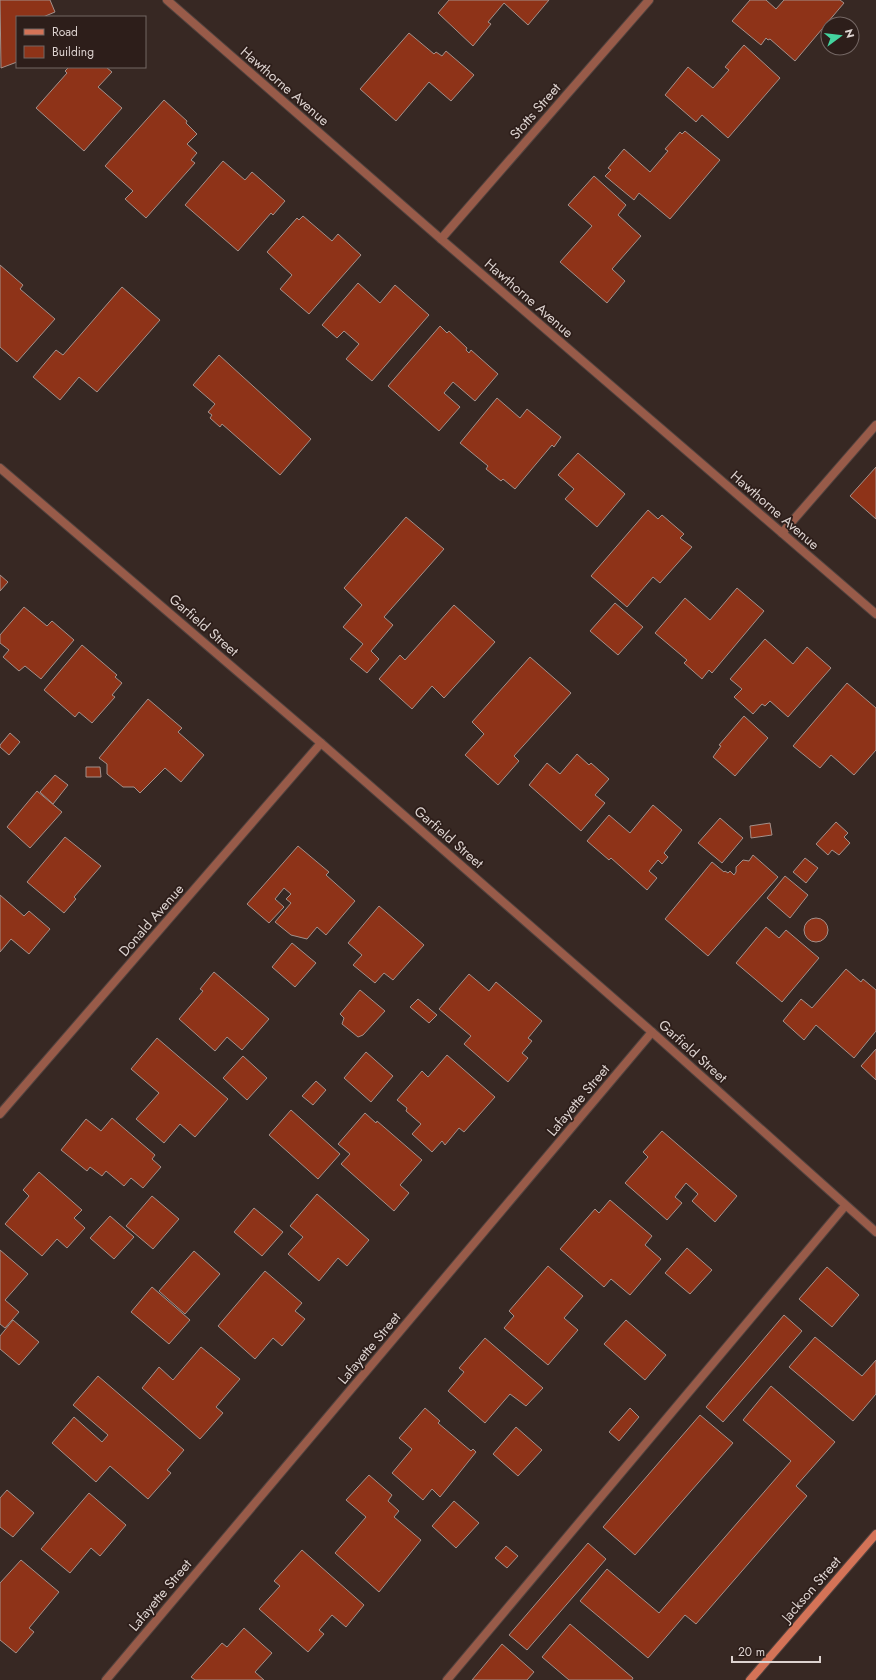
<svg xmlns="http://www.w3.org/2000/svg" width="876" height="1680" viewBox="0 0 876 1680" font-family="Jost,sans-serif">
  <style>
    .building { fill: #8e3318; stroke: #a3908a }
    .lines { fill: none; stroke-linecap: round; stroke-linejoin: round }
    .lane-casing { stroke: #52433f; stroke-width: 10 }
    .street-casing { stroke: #52433f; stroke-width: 10 }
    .secondary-casing { stroke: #52433f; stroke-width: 10 }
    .lane { stroke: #985b49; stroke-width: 8 }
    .street { stroke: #985b49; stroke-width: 8 }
    .secondary { stroke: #d47357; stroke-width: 8 }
    .labels { text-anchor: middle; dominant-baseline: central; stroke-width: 3.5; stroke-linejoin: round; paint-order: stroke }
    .street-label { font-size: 14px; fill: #ddd3d0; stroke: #2d1e1a }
  </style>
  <rect width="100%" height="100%" fill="#372823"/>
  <g class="building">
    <polygon points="0,0 50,0 55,12 43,17 17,17 17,62 1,68"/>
    <polygon points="449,0 549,0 528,25 504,3 488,22 491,24 473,46 438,13"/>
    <polygon points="750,0 766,0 776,9 784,0 840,0 844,3 795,61 770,39 768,40 766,38 761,45 732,21"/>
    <polygon points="409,33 434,54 436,52 442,56 446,51 474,75 451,101 429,82 396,121 360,89"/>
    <polygon points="744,45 780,78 728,138 702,115 696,122 665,95 688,67 713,88 729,70 725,67"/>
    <polygon points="69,67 106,67 112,72 98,87 122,108 84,151 36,108 67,73 65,71"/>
    <polygon points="164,100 187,121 186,123 197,134 187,144 197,153 191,160 195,163 146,218 125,199 133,191 105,166"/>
    <polygon points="685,131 720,160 670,219 639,193 634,200 605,176 611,170 608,168 624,149 650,172 668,151 665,149 680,132 682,134"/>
    <polygon points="223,161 245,180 252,172 285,201 273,215 271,213 238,251 185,205"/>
    <polygon points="594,176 626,205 618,215 641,236 612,269 625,281 607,303 560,262 592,226 568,205"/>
    <polygon points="303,216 332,241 338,234 361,255 309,314 280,289 292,275 267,252 297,218 299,220"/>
    <polygon points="0,265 23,285 20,289 55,319 17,362 0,347"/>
    <polygon points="358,283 380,303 395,285 429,315 372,381 346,359 359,344 344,331 337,338 322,325"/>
    <polygon points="122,287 160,320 97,392 79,377 60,400 33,377 56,350 63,355"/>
    <polygon points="440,326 447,333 449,331 467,348 466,350 469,353 471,350 498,374 475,401 453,382 444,393 460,407 439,431 388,386"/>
    <polygon points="219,355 311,439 280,475 222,424 220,427 210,418 212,415 208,412 215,404 193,385"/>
    <polygon points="497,398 520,418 527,409 561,437 554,447 552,445 515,489 503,479 501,481 486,469 488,466 460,443"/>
    <polygon points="578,453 625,494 597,527 565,499 574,489 558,475"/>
    <polygon points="876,467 876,519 850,496"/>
    <polygon points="648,510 658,519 662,515 684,534 680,538 692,547 660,583 653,577 627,607 591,576"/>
    <polygon points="406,517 444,549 384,617 393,625 371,651 379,659 367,673 350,659 363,644 343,627 362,605 344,588"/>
    <polygon points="0,575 8,582 0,591"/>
    <polygon points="737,588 764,611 712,673 709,670 702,679 684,663 687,660 655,633 685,598 710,620"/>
    <polygon points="615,603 643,627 618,655 590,631"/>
    <polygon points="454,605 495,642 444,698 432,686 412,709 379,679 400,655 405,660"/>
    <polygon points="24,607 47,626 52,621 74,640 41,679 25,666 19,671 3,657 9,650 0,643 0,635"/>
    <polygon points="765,639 793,664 807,647 831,668 788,717 770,701 765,706 762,704 753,714 734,697 742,689 730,679"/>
    <polygon points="82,645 117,675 115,677 122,683 112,695 115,697 92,723 79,712 75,717 44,690"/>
    <polygon points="530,657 571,693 514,756 519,761 498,785 465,755 484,734 472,722"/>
    <polygon points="847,683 876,708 876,750 854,775 831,755 820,768 793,746"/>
    <polygon points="148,699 182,728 178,732 204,755 181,782 165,768 140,793 134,787 123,787 107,774 107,764 99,758"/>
    <polygon points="744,716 768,738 735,776 713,757 721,746 719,745"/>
    <polygon points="10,733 20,742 9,755 0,747 0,745"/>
    <polygon points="577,754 589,765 591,763 609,779 595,795 605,803 581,831 529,785 547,763 560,774"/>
    <polygon points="86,767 100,767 101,777 86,777"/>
    <polygon points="55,775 68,785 53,804 40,792"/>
    <polygon points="37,791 62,812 30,848 7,827"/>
    <polygon points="653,805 682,830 664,853 668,857 662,864 658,860 649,871 657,878 647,890 611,858 609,860 587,841 609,815 630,833"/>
    <polygon points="720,818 743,838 722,863 698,843"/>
    <polygon points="836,822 848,833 844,837 850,843 839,855 832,850 828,855 816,844"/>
    <polygon points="770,823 772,835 751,838 750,826"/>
    <polygon points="65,837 101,866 74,897 76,899 64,913 27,882"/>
    <polygon points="298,846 329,872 326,875 355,901 326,935 317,927 307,939 291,935 275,922 291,903 286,899 291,894 284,888 275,899 284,907 269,923 247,904"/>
    <polygon points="753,855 778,877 708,956 665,919 712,862 724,872 725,871 728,873 730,871 734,875 736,872 736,867 743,860 749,861"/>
    <polygon points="805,858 818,868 806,883 793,872"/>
    <polygon points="785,876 808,895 790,918 767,898"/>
    <polygon points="0,895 24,916 29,911 50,929 29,954 11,939 0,952"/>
    <polygon points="379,906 424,945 393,980 384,973 375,983 353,965 362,955 348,943"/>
    <circle cx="816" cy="930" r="12"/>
    <polygon points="766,927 779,938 786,930 819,958 782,1002 736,963"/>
    <polygon points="292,943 316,963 295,987 272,967"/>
    <polygon points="846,969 861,982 863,979 876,990 876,1031 854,1058 816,1025 804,1040 783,1021 801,999 812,1008"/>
    <polygon points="214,972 269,1019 242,1050 227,1037 215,1051 179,1019 203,991 200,989"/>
    <polygon points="469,974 489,991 496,982 542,1021 528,1038 532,1041 522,1053 528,1058 508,1082 464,1044 471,1036 439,1009"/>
    <polygon points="360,990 385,1011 363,1035 358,1037 342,1024 344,1018 340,1014"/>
    <polygon points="418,999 437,1015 429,1023 410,1007"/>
    <polygon points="157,1038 228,1099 195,1137 180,1124 164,1143 136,1119 159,1093 131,1069"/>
    <polygon points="876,1049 876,1080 861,1066"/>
    <polygon points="366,1052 393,1076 371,1102 344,1078"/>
    <polygon points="447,1055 495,1097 464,1132 459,1128 445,1145 442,1141 432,1152 412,1134 421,1124 406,1111 407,1108 397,1100 422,1071 428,1077"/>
    <polygon points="243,1056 267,1078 247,1100 223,1078"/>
    <polygon points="316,1081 326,1090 313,1105 302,1096"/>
    <polygon points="291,1110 340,1154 318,1179 269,1135"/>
    <polygon points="365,1113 376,1123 377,1121 422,1160 400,1185 409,1193 394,1211 341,1164 350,1154 338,1144"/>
    <polygon points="112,1118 155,1155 152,1159 161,1167 143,1188 131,1178 124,1186 106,1171 102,1176 90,1167 87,1171 61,1150 86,1119 101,1131"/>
    <polygon points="662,1131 737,1196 715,1222 692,1201 698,1194 686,1183 675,1197 682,1203 667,1220 625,1183 648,1157 643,1152"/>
    <polygon points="39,1172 82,1210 74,1218 85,1228 67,1248 57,1239 42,1256 5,1224 29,1196 23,1190"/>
    <polygon points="317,1194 369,1240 347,1266 338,1258 319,1281 288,1254 303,1237 290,1226"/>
    <polygon points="152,1196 179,1219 153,1249 126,1226"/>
    <polygon points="610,1200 652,1236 645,1245 661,1259 630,1295 611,1279 604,1287 560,1249 595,1209 599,1213"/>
    <polygon points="254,1208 283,1232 262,1256 234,1232"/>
    <polygon points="110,1216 134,1237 114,1259 90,1238"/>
    <polygon points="687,1248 712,1270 690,1294 665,1273"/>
    <polygon points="0,1250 28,1274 5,1300 19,1312 5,1328 0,1324"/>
    <polygon points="194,1251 220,1274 185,1314 159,1291"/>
    <polygon points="548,1266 583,1296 564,1318 578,1330 548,1365 504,1328 514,1316 509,1311"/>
    <polygon points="827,1267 859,1295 832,1327 799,1299"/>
    <polygon points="265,1271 302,1303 295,1311 305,1319 282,1346 273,1338 255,1359 218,1326"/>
    <polygon points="152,1287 190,1320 169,1344 131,1312"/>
    <polygon points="784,1315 802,1331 723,1422 706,1407"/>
    <polygon points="13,1320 39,1342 19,1365 0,1349 0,1336"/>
    <polygon points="626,1320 666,1355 645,1380 604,1344"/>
    <polygon points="815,1337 862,1376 876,1360 876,1394 853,1421 789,1367"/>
    <polygon points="485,1338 543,1388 526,1406 510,1394 485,1423 448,1391 464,1372 459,1368"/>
    <polygon points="201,1347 240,1379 216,1407 223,1413 200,1439 142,1388 159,1367 173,1380"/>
    <polygon points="98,1376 184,1450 167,1470 171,1473 148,1499 110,1466 96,1482 52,1443 74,1417 102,1442 108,1435 73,1405"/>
    <polygon points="771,1386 835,1442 796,1486 807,1496 696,1624 685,1615 648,1658 580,1601 607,1569 659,1613 791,1461 743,1420"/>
    <polygon points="425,1408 440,1421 438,1423 471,1451 473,1449 476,1452 440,1497 432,1489 423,1500 392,1473 412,1449 399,1438"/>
    <polygon points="630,1408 639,1417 619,1441 609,1432"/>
    <polygon points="700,1415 733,1443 635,1555 603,1527"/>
    <polygon points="516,1427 542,1450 518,1476 493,1454"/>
    <polygon points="369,1475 392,1495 388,1501 399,1511 394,1517 421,1540 379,1592 335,1553 366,1517 346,1500"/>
    <polygon points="7,1490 34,1513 13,1537 0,1527 0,1498"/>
    <polygon points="89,1493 126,1525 100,1556 91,1548 70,1573 41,1549"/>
    <polygon points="454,1501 479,1523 456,1548 432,1526"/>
    <polygon points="588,1543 606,1559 527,1650 509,1635"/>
    <polygon points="506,1546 518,1556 507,1568 495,1558"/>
    <polygon points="302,1550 364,1605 346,1627 332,1615 319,1630 324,1634 308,1652 259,1609 280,1586 274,1581"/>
    <polygon points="21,1560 59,1592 29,1628 34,1632 16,1653 0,1640 0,1583"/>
    <polygon points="570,1624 633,1678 632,1680 569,1680 542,1657"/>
    <polygon points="244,1628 272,1653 255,1672 264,1680 195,1680 191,1677 222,1643 227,1647"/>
    <polygon points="502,1644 534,1672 527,1680 472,1680"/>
  </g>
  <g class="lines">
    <g class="lane-casing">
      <g id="lane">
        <polyline points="782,533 876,425"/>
        <polyline points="447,1680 845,1206"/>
      </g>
    </g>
    <g class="street-casing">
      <g id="street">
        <polyline points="167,0 441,239 876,614"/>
        <polyline points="441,239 649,0"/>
        <polyline points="0,468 321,743 652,1032 876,1232"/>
        <polyline points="0,1114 321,743"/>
        <polyline points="106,1680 652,1032"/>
      </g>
    </g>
    <g class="secondary-casing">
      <polyline id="secondary" points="750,1680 876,1534"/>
    </g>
    <use href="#lane" class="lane"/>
    <use href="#street" class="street"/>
    <use href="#secondary" class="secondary"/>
  </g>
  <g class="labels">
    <g class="street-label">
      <text transform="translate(285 86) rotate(41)">Hawthorne Avenue</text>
      <text transform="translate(535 111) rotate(-49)">Stotts Street</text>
      <text transform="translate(529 298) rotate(41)">Hawthorne Avenue</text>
      <text transform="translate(775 510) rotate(41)">Hawthorne Avenue</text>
      <text transform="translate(204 625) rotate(41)">Garfield Street</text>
      <text transform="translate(449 837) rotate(41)">Garfield Street</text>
      <text transform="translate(151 920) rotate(-49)">Donald Avenue</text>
      <text transform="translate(693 1051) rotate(42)">Garfield Street</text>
      <text transform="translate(578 1100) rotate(-50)">Lafayette Street</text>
      <text transform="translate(369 1348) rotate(-50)">Lafayette Street</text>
      <text transform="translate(811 1589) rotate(-49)">Jackson Street</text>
      <text transform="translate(160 1595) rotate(-50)">Lafayette Street</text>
    </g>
  </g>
  <rect x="16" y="16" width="130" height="52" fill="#2d1e1a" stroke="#736663"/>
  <rect x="24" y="29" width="20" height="6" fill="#d47357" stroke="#736663"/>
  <text x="52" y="36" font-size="12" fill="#ddd3d0">Road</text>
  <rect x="24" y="46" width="20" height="12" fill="#8e3318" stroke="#736663"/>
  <text x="52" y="56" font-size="12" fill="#ddd3d0">Building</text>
  <g transform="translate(840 36) rotate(75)"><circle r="19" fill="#2d1e1a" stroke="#736663"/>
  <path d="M0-3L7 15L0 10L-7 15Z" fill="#44d49f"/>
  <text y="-6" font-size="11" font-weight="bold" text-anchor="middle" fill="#ddd3d0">N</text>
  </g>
  <path d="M732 1656v6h88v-6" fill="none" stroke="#ddd3d0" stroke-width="2"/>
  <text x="738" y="1656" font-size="12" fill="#ddd3d0" stroke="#2d1e1a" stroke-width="3" paint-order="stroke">20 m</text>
</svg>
